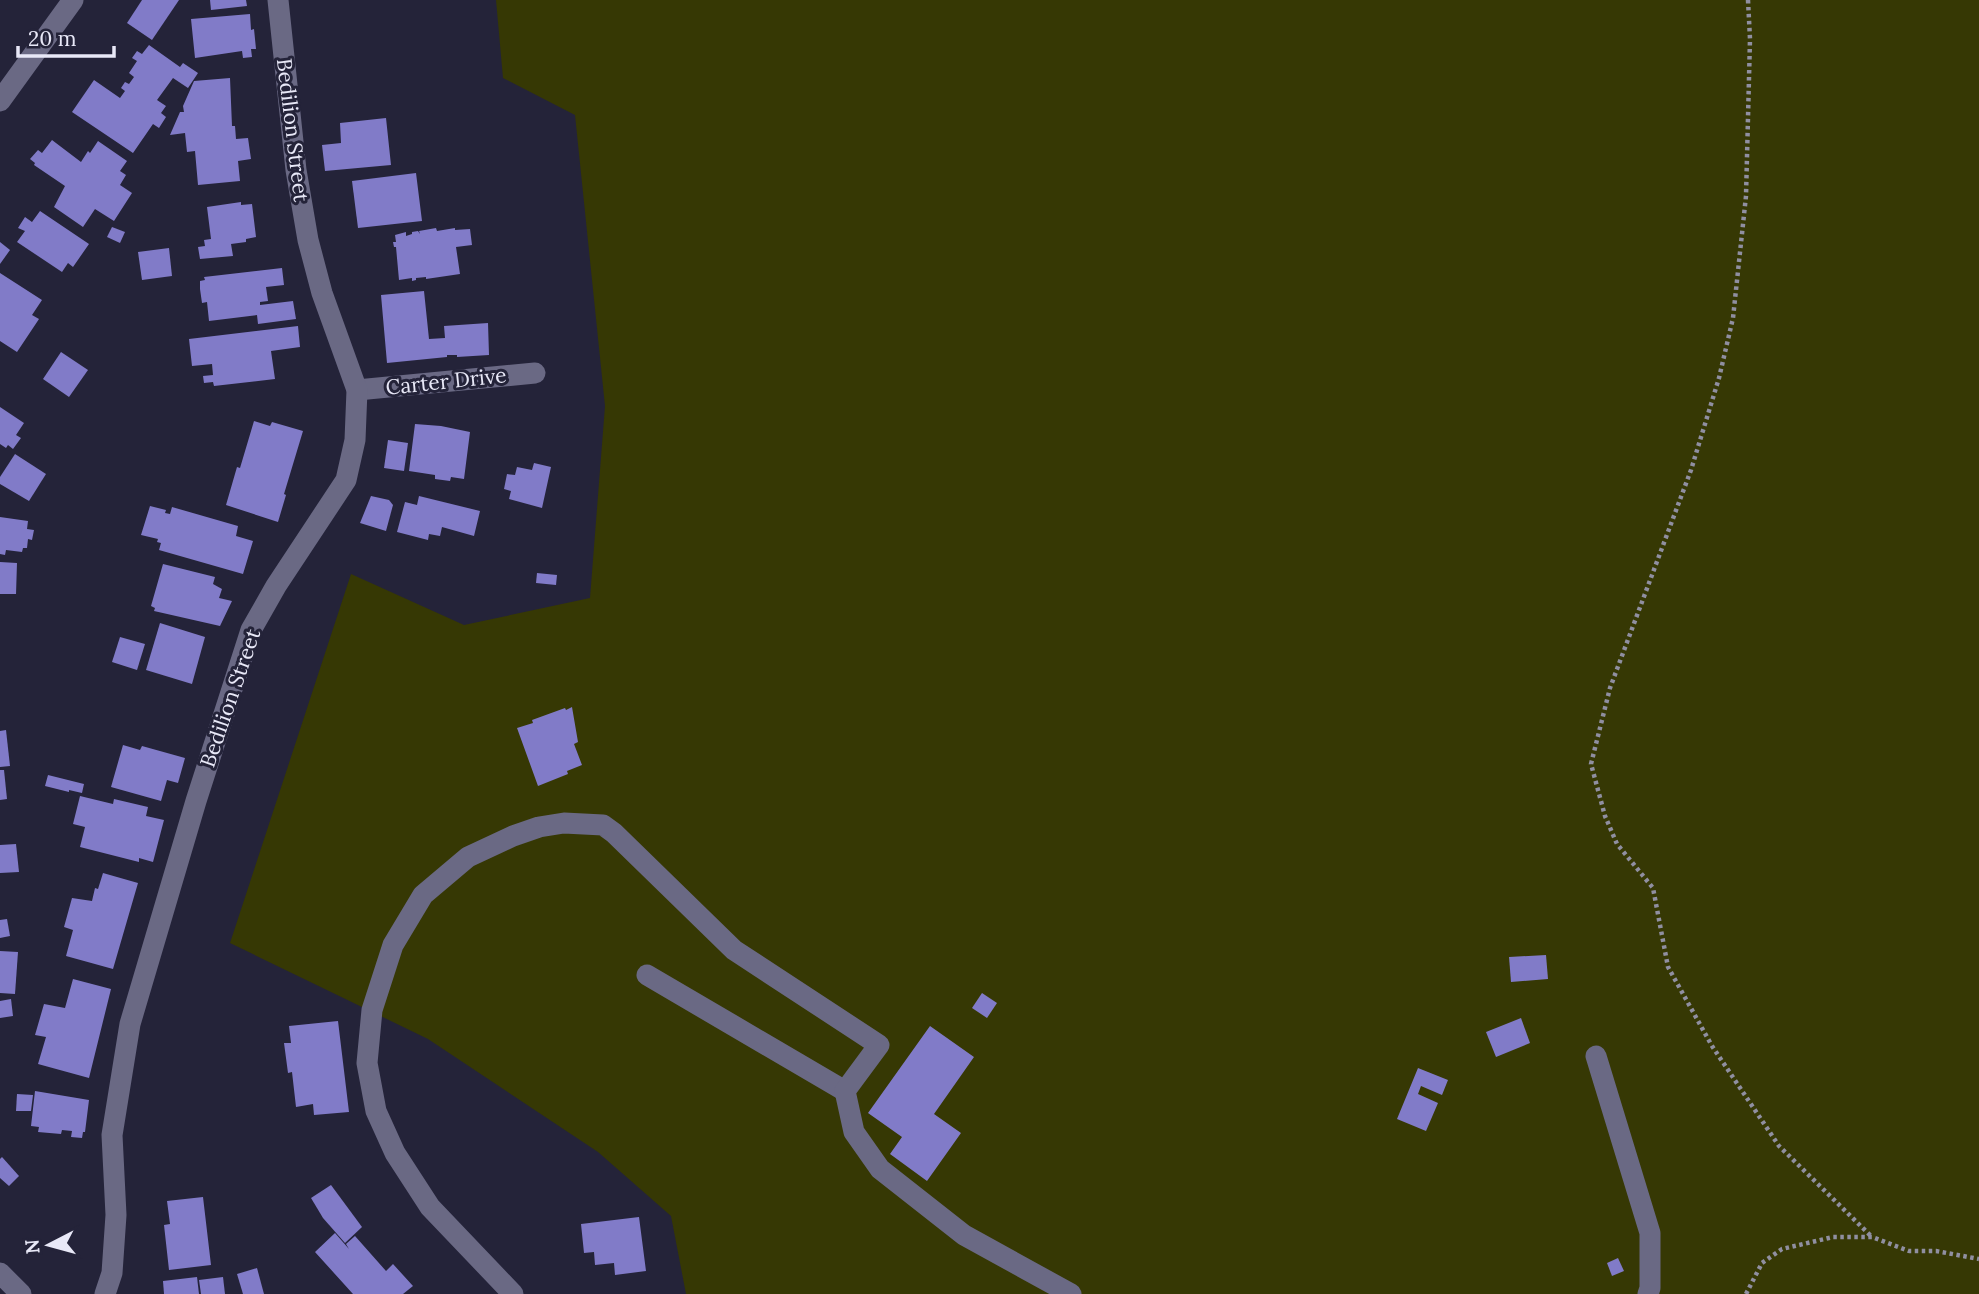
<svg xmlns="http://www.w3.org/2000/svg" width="1979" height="1294" viewBox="0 0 1979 1294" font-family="Lora,serif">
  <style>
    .green { fill: #363804 }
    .building { fill: #817bc8 }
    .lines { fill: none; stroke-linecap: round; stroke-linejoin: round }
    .path { stroke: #908fa1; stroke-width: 4.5; stroke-dasharray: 3.5 3.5; stroke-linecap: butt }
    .minor { stroke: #6a6984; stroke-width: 21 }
    .labels { text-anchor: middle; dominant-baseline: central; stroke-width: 6; stroke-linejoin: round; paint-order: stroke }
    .street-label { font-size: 21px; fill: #e8e8f7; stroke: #242339 }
  </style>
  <rect width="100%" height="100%" fill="#242339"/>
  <polygon class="green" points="496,0 1979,0 1979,1294 686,1294 671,1216 598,1152 428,1039 230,943 351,574 464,625 590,598 605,406 575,115 503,78"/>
  <g class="building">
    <polygon points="142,0 179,0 152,40 127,23"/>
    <polygon points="210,0 246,0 247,6 211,10"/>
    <polygon points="250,14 251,30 254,29 256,49 251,49 252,57 243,58 242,51 195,58 191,19"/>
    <polygon points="149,45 180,67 183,63 198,73 188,88 173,78 157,100 166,106 161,113 166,117 159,128 153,124 133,153 72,112 94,80 120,98 125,91 121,88 125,82 129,84 134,77 129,73 137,61 132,58 137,51 142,54"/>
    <polygon points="230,78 232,126 235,126 236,139 248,138 251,159 238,161 240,181 198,185 195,151 187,152 185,133 170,135 180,112 184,112 183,106 194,81"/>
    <polygon points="386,118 391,165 325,171 322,145 341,143 340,123"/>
    <polygon points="52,140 81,162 88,151 90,153 98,141 127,161 120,171 126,175 120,185 132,193 114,221 95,209 83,227 54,207 65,186 34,165 35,163 30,159 38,150 42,153"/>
    <polygon points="416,173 422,221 358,228 352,181"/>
    <polygon points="241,202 241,205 252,204 256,237 246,239 246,242 231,244 233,256 200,259 198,247 205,246 204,240 211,239 207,207"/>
    <polygon points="40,211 89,244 73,267 68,263 62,272 17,242 25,231 18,228 25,217 32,222"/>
    <polygon points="112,227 125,232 120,243 107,237"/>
    <polygon points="436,228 437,231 455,228 455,230 470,229 472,245 456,247 460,274 426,279 426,277 416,278 416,280 412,281 412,278 399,280 396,247 394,247 393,242 396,242 395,235 406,232 406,236 412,234 412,232 418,231 420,234 419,231"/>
    <polygon points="0,242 10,250 0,264"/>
    <polygon points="169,248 172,276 142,280 138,252"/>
    <polygon points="282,268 284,285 266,287 268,301 260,302 260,305 293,301 296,319 258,324 257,315 209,321 207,302 202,303 200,289 200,281 205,280 204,277"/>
    <polygon points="0,273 42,300 32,315 39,319 17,352 0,341"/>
    <polygon points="424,291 429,339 445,338 444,326 488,323 489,355 457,357 457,355 447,355 447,357 387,363 381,295"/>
    <polygon points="298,326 300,347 271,351 275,379 214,386 213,382 204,383 203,376 213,375 212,364 192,366 189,339"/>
    <polygon points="61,352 88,370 69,397 43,379"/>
    <polygon points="0,407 24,423 16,435 21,438 13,449 8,445 6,448 0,444"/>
    <polygon points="254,421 270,426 272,422 303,431 284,494 286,495 278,522 226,505 237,467 240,468"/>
    <polygon points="415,424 441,426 470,432 464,479 451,477 450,481 435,479 435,475 409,471"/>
    <polygon points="388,440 408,443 404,471 384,468"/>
    <polygon points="15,454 46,474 29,501 0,484 0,477"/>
    <polygon points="534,463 551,467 542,508 509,499 511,491 504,489 507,474 515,475 517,467 532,470"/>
    <polygon points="371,496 389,500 393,505 386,531 360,523"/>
    <polygon points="419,496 480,511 474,536 442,527 440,536 429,534 428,540 397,532 405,502 417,505"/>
    <polygon points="150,506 166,510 165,513 170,514 172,507 238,526 236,536 253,541 243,574 159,550 161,543 157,542 158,539 141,535"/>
    <polygon points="0,517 28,521 27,529 34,530 32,540 28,539 27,548 23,548 22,552 6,550 5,555 0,554"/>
    <polygon points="0,562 17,563 16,594 0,594"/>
    <polygon points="163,564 215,577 213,584 222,589 219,598 232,601 220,626 154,611 155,608 151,606"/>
    <polygon points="537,573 557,575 556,585 536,583"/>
    <polygon points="160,623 205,637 192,684 146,670"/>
    <polygon points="120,637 145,644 137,670 112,662"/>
    <polygon points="572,707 578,742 574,744 582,765 567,771 568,774 538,786 517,728 533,723 532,720 565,708 566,710"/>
    <polygon points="6,730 10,766 0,767 0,731"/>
    <polygon points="123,745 140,750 142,746 185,758 178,783 167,780 161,801 111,787"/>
    <polygon points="0,770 4,770 7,799 0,800"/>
    <polygon points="48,775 84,784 82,793 69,790 69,792 45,786"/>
    <polygon points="80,796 113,804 114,799 148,807 146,816 164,820 153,862 139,858 139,862 80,847 85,827 73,824"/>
    <polygon points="16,844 19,872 0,873 0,845"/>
    <polygon points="103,873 138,883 113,969 66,956 73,930 64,927 72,898 92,901 95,888 98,889"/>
    <polygon points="7,919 10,936 0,938 0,920"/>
    <polygon points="0,951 18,952 15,994 0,993"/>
    <polygon points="1546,955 1548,979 1511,982 1509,957"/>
    <polygon points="73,979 111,989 89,1078 38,1064 46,1037 35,1035 44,1004 65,1008"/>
    <polygon points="982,993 997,1003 987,1018 972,1008"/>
    <polygon points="11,999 13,1016 0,1018 0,1001"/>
    <polygon points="1521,1018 1530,1043 1496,1057 1486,1032"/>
    <polygon points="338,1021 349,1112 314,1115 313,1104 296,1107 292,1072 288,1073 284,1043 291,1043 289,1026"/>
    <polygon points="930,1026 974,1057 934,1114 961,1133 927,1181 890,1154 902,1137 868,1113"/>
    <polygon points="1418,1068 1448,1080 1442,1095 1421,1086 1418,1094 1438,1103 1426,1131 1397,1119"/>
    <polygon points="35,1091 89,1100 85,1132 83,1132 82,1138 71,1137 72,1131 62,1130 61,1134 38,1132 39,1127 31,1126"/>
    <polygon points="17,1094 33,1095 31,1111 16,1111"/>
    <polygon points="2,1157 19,1176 9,1186 0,1178 0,1159"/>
    <polygon points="331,1185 362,1227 345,1243 323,1218 311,1198"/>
    <polygon points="203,1197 211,1265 169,1270 164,1225 170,1224 167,1201"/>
    <polygon points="639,1217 646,1271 615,1275 614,1263 595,1265 594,1252 584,1253 581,1224"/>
    <polygon points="335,1233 349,1249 346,1244 355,1236 386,1271 393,1264 413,1286 403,1294 353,1294 315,1252"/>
    <polygon points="1618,1258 1624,1271 1612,1276 1607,1263"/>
    <polygon points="257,1268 264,1294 243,1294 237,1274"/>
    <polygon points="197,1277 199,1294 164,1294 163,1281"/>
    <polygon points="223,1277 225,1294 201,1294 199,1280"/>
  </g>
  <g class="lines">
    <g class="path">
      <polyline points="1748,0 1750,39 1746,196 1733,318 1719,378 1691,470 1610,688 1591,764 1605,816 1617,844 1653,888 1668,967 1712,1046 1779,1146 1872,1237"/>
      <polyline points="1746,1294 1762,1263 1782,1249 1833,1237 1872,1237 1909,1251 1936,1251 1979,1259"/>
    </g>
    <g class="minor">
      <polyline points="0,101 73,0"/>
      <polyline points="357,390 535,373"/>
      <polyline points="647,975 845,1091"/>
      <polyline points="1596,1056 1650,1233 1650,1288 1648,1294"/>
      <polyline points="0,1273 21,1294"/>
      <polyline points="105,1294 112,1273 116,1215 112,1135 130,1024 196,801 251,630 276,586 346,480 355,440 357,390 322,293 308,240 296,170 278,0"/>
      <polyline points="513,1294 430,1207 395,1153 376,1111 367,1063 372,1010 393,945 423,895 468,857 513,836 539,827 564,823 603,825 614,833 734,950 879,1045 845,1091 854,1132 880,1169 964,1235 1071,1294"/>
    </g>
  </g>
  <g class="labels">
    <g class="street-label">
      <text transform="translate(293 130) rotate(83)">Bedilion Street</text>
      <text transform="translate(446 381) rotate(-6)">Carter Drive</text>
      <text transform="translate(230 698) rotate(-71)">Bedilion Street</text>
    </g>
  </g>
  <g transform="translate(49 1245) rotate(264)" stroke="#242339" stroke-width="5" paint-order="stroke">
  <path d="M0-5L12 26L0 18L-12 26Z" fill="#e8e8f7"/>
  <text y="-10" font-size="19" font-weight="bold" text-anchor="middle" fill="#e8e8f7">N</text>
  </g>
  <path d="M18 46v10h96v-10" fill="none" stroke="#e8e8f7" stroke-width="3.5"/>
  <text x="28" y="46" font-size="21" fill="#e8e8f7" stroke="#242339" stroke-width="5" paint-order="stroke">20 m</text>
</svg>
